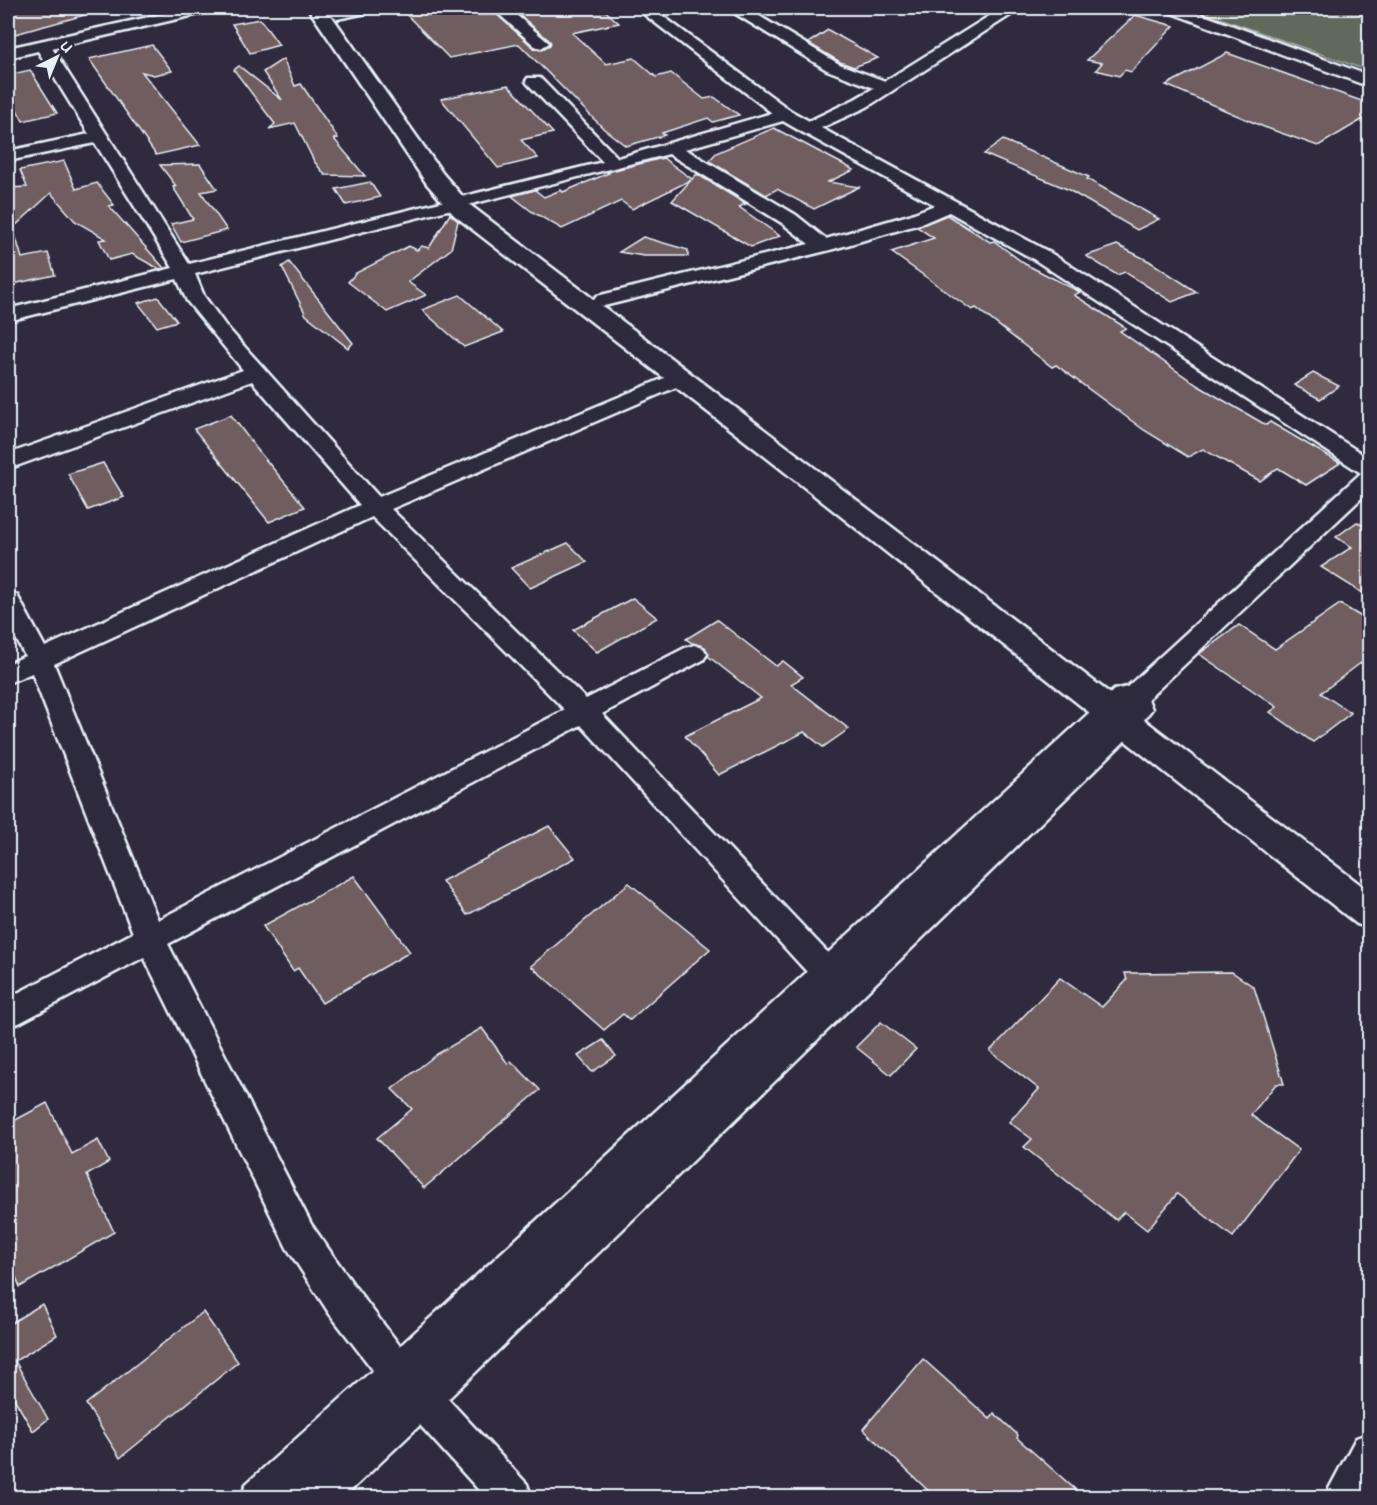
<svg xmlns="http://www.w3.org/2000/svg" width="1377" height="1505" viewBox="0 0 1377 1505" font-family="'Architects Daughter',sans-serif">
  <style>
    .green { fill: #60695c; stroke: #a4adaa; stroke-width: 1.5 }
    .building { fill: #705d5e; stroke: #e8f1f8; stroke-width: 1.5 }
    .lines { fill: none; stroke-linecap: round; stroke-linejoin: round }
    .minor-casing { stroke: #e8f1f8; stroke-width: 5 }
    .highway-casing { stroke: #e8f1f8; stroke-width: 5 }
    .minor { fill: #2f2a3d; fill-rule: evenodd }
    .highway { fill: #2f2a3d; fill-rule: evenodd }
  </style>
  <rect width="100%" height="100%" fill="#2f2a3d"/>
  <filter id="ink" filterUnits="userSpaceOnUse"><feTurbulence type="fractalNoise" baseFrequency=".0167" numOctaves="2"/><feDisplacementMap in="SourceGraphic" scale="12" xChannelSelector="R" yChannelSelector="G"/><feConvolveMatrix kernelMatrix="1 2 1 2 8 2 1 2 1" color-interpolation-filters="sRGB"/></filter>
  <g filter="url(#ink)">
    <polygon class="green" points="1210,8 1369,8 1369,71 1208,14"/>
    <g class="building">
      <polygon points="8,8 91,8 92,13 8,36"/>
      <polygon points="400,8 490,8 534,48 540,50 550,45 550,41 511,8 602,8 619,23 572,33 606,64 634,58 656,77 671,73 704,99 714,97 739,115 713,122 708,118 662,133 665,135 626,146 604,129 519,44 449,58"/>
      <polygon points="1135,15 1174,26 1131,72 1125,70 1119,76 1096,70 1102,63 1087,60"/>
      <polygon points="260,19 279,45 250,53 232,24"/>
      <polygon points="828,30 878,58 854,67 840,62 808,43"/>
      <polygon points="152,45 172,71 154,75 142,72 200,145 156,155 89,59"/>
      <polygon points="1227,53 1370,104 1370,115 1318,146 1264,127 1166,85"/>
      <polygon points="283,59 295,86 301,84 338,138 334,139 365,176 325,175 314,161 295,123 269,129 275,124 234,70 239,66 282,100 263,72"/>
      <polygon points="30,70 57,113 23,121 8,93 8,75"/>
      <polygon points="508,85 553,133 521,140 538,158 498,168 441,99"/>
      <polygon points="774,128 854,170 828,182 859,187 814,209 777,189 766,195 709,161 716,153"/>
      <polygon points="1003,140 1089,177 1087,179 1159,219 1137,230 1067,189 984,154"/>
      <polygon points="663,158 692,179 697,174 746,204 739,207 780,236 751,247 672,201 691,180 632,209 621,201 562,229 531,211 512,196 535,190 544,197 561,190 563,192 609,173 607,172"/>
      <polygon points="64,161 76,189 97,183 114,205 109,206 164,268 159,269 132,254 109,260 99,240 106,239 75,221 51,193 13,228 22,258 48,253 55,275 8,285 8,188 27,187 20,170"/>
      <polygon points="200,164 217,189 201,192 227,230 181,242 171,224 193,219 173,187 176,186 160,165"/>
      <polygon points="370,182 380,197 346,205 336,189"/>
      <polygon points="450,214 458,221 451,249 408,282 426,295 387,312 348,282 356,273 409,246 417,250 422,246 429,248"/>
      <polygon points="947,215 990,242 994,241 1025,264 1080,292 1074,295 1126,328 1120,331 1197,385 1266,425 1270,422 1340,463 1306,485 1278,468 1260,481 1203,449 1188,457 1144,430 1056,365 1052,367 976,308 972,310 891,252 934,238 917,227"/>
      <polygon points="643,237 688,250 688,256 644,256 619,252"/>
      <polygon points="1117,245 1149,261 1197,292 1172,302 1125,272 1117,275 1086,256"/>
      <polygon points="289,262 353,343 348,348 306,315 282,267"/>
      <polygon points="460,295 503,332 464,347 422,310"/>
      <polygon points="158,297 177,321 157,327 138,303"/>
      <polygon points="1313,373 1339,386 1320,399 1294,385"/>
      <polygon points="231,415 256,448 305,507 269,522 194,429"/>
      <polygon points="103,463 124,497 88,510 68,474"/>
      <polygon points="1357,522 1370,529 1370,598 1321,567 1352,547 1336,537"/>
      <polygon points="568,543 587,562 530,588 511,568"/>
      <polygon points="633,598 657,618 597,652 573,630"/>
      <polygon points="1340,604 1370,622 1370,656 1321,693 1351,713 1313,742 1270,712 1277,707 1199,654 1239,625 1275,649"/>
      <polygon points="717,620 776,666 783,661 803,677 791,684 849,729 823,747 804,732 719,775 685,736 761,698 708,656 705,647 692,643 686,639"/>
      <polygon points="549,826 575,858 467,915 442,881"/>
      <polygon points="354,876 410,952 322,1003 298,968 293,971 263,926"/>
      <polygon points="629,883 710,949 630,1020 623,1014 604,1030 531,966"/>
      <polygon points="1232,972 1254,987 1284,1084 1276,1084 1251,1115 1299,1150 1233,1237 1177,1194 1147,1230 1124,1212 1116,1220 1024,1147 1032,1139 1009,1122 1039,1089 990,1051 1060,978 1102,1007 1127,980 1125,973"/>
      <polygon points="881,1022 916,1049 891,1075 856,1047"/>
      <polygon points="482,1028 508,1064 511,1061 540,1090 424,1188 377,1138 412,1109 392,1089 437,1054"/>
      <polygon points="603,1040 616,1056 592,1072 578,1056"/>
      <polygon points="47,1103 72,1154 98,1140 109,1162 87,1175 114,1232 20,1287 8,1258 8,1124"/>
      <polygon points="42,1304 57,1335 15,1361 48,1419 33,1431 8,1388 8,1325"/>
      <polygon points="203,1312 238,1362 120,1458 86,1404"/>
      <polygon points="923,1359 990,1419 994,1413 1018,1435 1017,1438 1084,1497 935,1497 863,1429"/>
    </g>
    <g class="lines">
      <g class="minor-casing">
        <g id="minor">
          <path d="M190 8H215L208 12 52 48 189 264 603 162 528 84 526 81 528 78H540L618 158 772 113 636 8H652L791 111 809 121 855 99 874 88 827 70 731 11 729 8H746L839 64 885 81 1002 8H1019L1017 11 867 107 821 128 1049 252 1370 459V490L1148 699 1152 709 1135 731 448 1399 527 1484 532 1498H486L420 1425 343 1498H295L298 1490 289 1498H241L246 1484 373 1370 329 1313 287 1248 144 957 19 1023 8 1026V998L133 933 32 673 8 683V664L25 656 8 623V593L17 595 45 647 360 505 252 381 8 469V454L243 370 187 301 177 279 8 321V309L173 268 95 143 8 161V151L89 134 38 51 8 58V48ZM783 121 802 132 935 205 909 215 826 239 796 215 685 149ZM669 154 782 223 809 244 597 296 594 300 597 304 604 306 830 250 923 223 949 212 1035 260 1361 473 1127 687 1114 690 828 953 602 714 703 660 707 654 703 648 694 645 685 648 586 699 391 509 688 382 691 378 688 374 681 372 674 374 379 497 225 325 204 296 195 274ZM372 517 565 710 158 920 54 664ZM581 725 807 972 400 1346 355 1287 311 1224 168 944Z"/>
          <polygon points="348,8 378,8 376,11 337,19 329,14 332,11"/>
          <polygon points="492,8 508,8 549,43 541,48 535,46"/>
          <polygon points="1164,8 1184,8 1370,76 1370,87 1166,11"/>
          <polygon points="1370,1433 1370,1490 1365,1498 1324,1498 1356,1438"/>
        </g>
      </g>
      <g class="highway-casing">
        <polygon id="highway" points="308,8 326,8 443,174 470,205 1370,892 1370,928 1357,924 776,465 454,215 427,184"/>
      </g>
      <use href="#minor" class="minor"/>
      <use href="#highway" class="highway"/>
    </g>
  </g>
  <rect width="1377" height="1505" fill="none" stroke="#2f2a3d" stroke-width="30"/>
  <rect x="15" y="15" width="1347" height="1475" fill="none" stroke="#e8f1f8" stroke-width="2" filter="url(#ink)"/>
  <g transform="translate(57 57) rotate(43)" stroke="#2f2a3d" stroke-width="4.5" paint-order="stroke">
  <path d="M0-4.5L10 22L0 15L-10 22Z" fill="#e8f1f8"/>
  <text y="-9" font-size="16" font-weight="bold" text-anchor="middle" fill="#e8f1f8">U</text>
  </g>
</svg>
